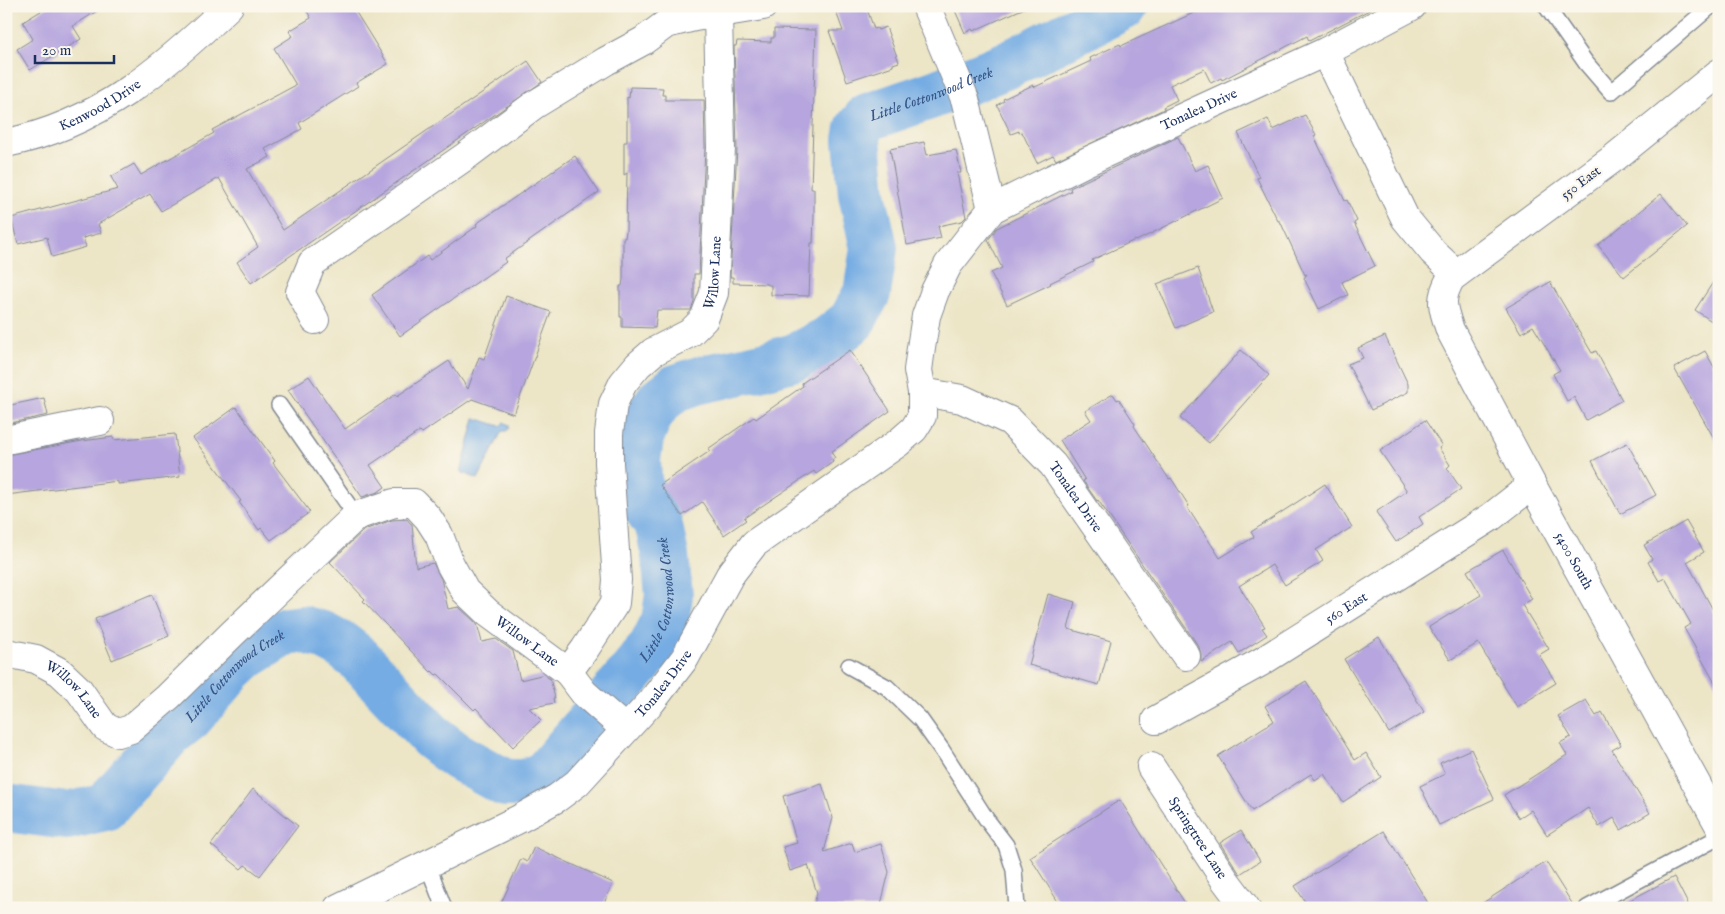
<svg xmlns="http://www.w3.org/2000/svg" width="1725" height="914" viewBox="0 0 1725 914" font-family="'IM FELL English',serif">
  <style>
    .water { fill: #74ace3; stroke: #486ea0 }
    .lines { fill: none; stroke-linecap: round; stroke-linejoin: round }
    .river { stroke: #74ace3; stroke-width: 48 }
    .building { fill: #b6a5de }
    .service-casing { stroke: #848a92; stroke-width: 18 }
    .minor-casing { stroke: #848a92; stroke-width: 30 }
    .service { stroke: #fff; stroke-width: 15 }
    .minor { stroke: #fff; stroke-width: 28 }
    .labels { text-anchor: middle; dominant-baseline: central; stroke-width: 4.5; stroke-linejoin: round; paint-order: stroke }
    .street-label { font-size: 14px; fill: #1b2f5e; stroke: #fbf7ec }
    .water-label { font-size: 15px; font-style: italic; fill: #365486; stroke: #fbf7ec }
  </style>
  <rect width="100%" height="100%" fill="#fbf7ec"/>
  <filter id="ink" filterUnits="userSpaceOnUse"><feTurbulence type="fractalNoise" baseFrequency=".02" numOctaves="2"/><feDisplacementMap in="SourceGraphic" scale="10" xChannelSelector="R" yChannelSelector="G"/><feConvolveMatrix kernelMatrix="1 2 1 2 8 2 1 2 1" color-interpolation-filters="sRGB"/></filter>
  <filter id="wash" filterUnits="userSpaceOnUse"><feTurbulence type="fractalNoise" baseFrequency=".0096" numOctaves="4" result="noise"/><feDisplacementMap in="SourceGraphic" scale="20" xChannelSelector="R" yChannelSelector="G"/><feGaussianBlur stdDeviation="1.12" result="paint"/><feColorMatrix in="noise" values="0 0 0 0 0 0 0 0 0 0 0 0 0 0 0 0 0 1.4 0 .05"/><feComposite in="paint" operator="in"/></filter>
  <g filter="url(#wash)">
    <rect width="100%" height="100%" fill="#ece5c6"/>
    <polygon class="water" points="475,418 500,426 504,422 509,425 509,429 506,431 502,431 478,479 461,472"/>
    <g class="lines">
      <path class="river" id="s1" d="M6 808 67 816 105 807 170 733 189 718 232 669 246 656 286 631 302 629 323 635 340 644 358 658 432 737 458 757 505 783H527L545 774 640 663 653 645 665 621 669 595 665 556 659 526 642 500 638 479 637 460 640 438 648 417 659 401 676 388 700 380 763 366 795 357 828 340 852 321 867 293 874 248 862 194 857 140 859 128 868 117 935 94 1007 65 1124 6"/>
    </g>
    <g id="blocks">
      <g class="building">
        <polygon points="49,6 105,6 73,26 81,39 30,70 17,49 33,39 23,22"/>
        <polygon points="304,6 352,6 388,64 356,83 358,86 299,123 302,129 265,149 270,157 247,169 283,230 528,61 542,82 251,283 237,262 258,247 219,178 161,211 150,194 98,224 101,233 83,238 86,247 52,257 47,237 18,244 11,218 118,189 111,177 134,164 141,175 214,133 212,130 296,85 274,48 293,36 289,31 311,18"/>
        <polygon points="834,6 866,6 874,29 877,28 878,30 886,27 899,62 893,64 893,66 847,81 829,31 843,31"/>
        <polygon points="953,6 1029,6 973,31 972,29 965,33"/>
        <polygon points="1209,6 1377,6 1309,41 1307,36 1222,80 1221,78 1211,83 1204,69 1170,85 1177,100 1163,107 1164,109 1056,160 1053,155 1037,163 1022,132 1019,133 1019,131 1011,134 997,105 1004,101 1003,99 1033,85 1035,87 1091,61 1090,58 1120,44 1121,46"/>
        <polygon points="774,29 816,30 811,189 814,189 814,216 813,243 811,243 809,296 771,295 771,285 768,285 768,284 733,283 733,277 730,277 737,149 734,46 736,46 737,41 771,42 771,38 774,38"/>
        <polygon points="630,87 663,88 662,95 665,95 665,100 704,100 705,148 699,274 694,274 694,301 691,310 657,310 655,328 622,327 622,317 620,317 620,286 622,286 623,279 623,238 625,238 626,231 627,173 624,175 624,142 627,142 627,97 629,98"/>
        <polygon points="1305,115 1316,135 1314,136 1345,201 1347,200 1357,221 1354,223 1375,266 1342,282 1348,295 1319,309 1304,278 1307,274 1305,275 1280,221 1278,221 1257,178 1259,177 1238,133 1268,119 1273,130"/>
        <polygon points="1178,137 1195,171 1208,165 1223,198 1136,241 1135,240 1092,260 1093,262 1050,283 1051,284 1007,305 991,273 1002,268 988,240 997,228 1071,191 1070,188"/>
        <polygon points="924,142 927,155 956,150 961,173 957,173 966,217 962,221 938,226 941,238 907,245 890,149"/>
        <polygon points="575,156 599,192 504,259 506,262 400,336 372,295 427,256 430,260 477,226 476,224"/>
        <polygon points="1661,194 1687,226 1624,277 1598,245"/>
        <polygon points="1198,268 1213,312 1176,328 1157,284"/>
        <polygon points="1719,273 1719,326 1695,310"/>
        <polygon points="1550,282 1592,353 1596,351 1622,400 1586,420 1574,397 1567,401 1553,374 1560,370 1533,326 1521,333 1506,308"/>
        <polygon points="506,296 551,312 514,414 472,399 422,433 420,431 370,465 385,487 378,492 362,497 288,390 309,376 345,429 396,394 397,396 449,361 468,389 479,357 484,359"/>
        <polygon points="1385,336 1408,384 1408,392 1371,410 1348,364 1363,358 1358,348"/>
        <polygon points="850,350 890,411 831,452 835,458 832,460 833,462 816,474 814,471 744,518 746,520 724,535 702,502 682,516 660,485 710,451 708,449 754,417 756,419 803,386 802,383"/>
        <polygon points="1241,350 1269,375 1209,443 1180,418"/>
        <polygon points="1705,351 1719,376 1719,447 1674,368"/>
        <polygon points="1113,394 1117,400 1119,399 1135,424 1134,426 1169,479 1171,478 1189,506 1187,507 1220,558 1254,537 1251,532 1325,484 1352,527 1316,550 1323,561 1285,585 1272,565 1239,586 1265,627 1262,628 1267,635 1239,653 1232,642 1201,662 1201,654 1199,647 1098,500 1097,501 1083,481 1085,480 1060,440 1091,420 1085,411"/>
        <polygon points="44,398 48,415 6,424 6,406"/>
        <polygon points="236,407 275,461 273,463 310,512 271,540 261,528 259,530 239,502 241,501 193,438"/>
        <polygon points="1425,420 1442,446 1439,448 1450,465 1447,468 1461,489 1419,517 1423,524 1396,542 1376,512 1407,491 1380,451"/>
        <polygon points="175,434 180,477 118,484 118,481 6,495 6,455 82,441 113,437 114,440"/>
        <polygon points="1627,443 1656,495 1620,514 1592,461"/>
        <polygon points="407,519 410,523 412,524 416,567 433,563 441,579 448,609 459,607 477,624 482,642 496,639 513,651 520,680 545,674 548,678 550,678 555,698 553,698 554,703 529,708 541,720 513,747 476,708 474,710 438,674 436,675 432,671 431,672 363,601 365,599 330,562 364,530 392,520"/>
        <polygon points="1686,521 1704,552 1687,562 1719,621 1719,690 1684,628 1691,624 1665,578 1659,581 1648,562 1652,559 1644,545"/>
        <polygon points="1503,550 1532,599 1522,605 1549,649 1539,655 1556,683 1517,707 1478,643 1450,660 1429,627 1481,595 1467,571"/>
        <polygon points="1048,594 1075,602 1068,629 1111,641 1099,685 1029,665"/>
        <polygon points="152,595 169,636 112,660 95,619"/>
        <polygon points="1379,637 1424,712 1389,733 1344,659"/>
        <polygon points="1306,681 1355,760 1366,753 1381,777 1343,802 1324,774 1315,780 1311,774 1252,811 1218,756 1274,721 1265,706"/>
        <polygon points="1586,700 1596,716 1602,712 1621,745 1612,750 1650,813 1621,830 1614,818 1599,827 1588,808 1547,835 1531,810 1519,818 1504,795 1567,755 1560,743 1571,737 1558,716"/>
        <polygon points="1471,749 1494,799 1439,825 1420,786 1445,774 1440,763"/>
        <polygon points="822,784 833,818 824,852 852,843 855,852 881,844 889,872 880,908 813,908 817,893 808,865 790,871 783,847 797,843 783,796"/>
        <polygon points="253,789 298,826 260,876 245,865 241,869 211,845"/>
        <polygon points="1120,800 1188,908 1062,908 1030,857"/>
        <polygon points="1241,830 1260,861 1240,874 1220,843"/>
        <polygon points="1384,831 1431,908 1309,908 1295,886"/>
        <polygon points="534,847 613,883 602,908 499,908 521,859 527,862"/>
        <polygon points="1546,862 1575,908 1475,908"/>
        <polygon points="1674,877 1690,908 1615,908"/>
      </g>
    </g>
  </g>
  <g filter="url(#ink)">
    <use href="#blocks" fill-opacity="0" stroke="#848a92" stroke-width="1"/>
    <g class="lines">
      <g class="service-casing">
        <g id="service">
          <polyline points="1546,6 1586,63 1611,92 1711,6"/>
          <polyline points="279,405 356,516"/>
          <polyline points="849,666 887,687 920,719 942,750 987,820 1006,845 1014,870 1017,908"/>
          <polyline points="427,863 444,908"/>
          <polyline points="1587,908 1719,837"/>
        </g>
      </g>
      <g class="minor-casing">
        <g id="minor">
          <polyline points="926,6 965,99 992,209"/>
          <polyline points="1325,52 1405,218 1433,252 1456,274"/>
          <path id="s2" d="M1719 73 1614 158 1451 278C1439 299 1442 307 1450 330L1532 485 1719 825"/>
          <path id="s3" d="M6 143C98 125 164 68 229 6"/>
          <polyline points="315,320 300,292 312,263 466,156 534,105 606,61 643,41 666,24 695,17 763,6"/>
          <path id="s4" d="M922 392 962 399 1010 421 1053 465 1186 656"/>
          <polyline points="6,440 100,421"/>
          <path id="s5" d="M6 653 36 659 60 672 79 690 105 727 118 733 131 729 168 697 231 635 356 516 394 503H414L428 518 439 535 450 564 465 591 488 613 568 672 585 649 615 603 617 580 609 463V433L613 404 623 383 638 365 653 352 690 333 704 319 714 293 721 148 718 14"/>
          <polyline points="568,672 584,693 625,729"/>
          <path id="s6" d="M1156 720 1261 662 1491 517 1532 485"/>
          <path id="s7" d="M1151 767 1225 880 1246 908"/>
          <path id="s8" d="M338 908 519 819 557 798 577 783 652 701 685 658 730 575 754 544 898 443 914 429 922 416V392L918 370 921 348 926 316 935 291 948 265 992 209 1088 161 1325 52 1412 6"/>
        </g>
      </g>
      <use href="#service" class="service"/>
      <use href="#minor" class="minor"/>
    </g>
  </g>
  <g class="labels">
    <g class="street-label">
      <text stroke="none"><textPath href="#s3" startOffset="102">Kenwood Drive</textPath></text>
      <text stroke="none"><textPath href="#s8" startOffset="1239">Tonalea Drive</textPath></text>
      <text transform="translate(1581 183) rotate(-37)">550 East</text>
      <text stroke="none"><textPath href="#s5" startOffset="1220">Willow Lane</textPath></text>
      <text stroke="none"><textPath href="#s4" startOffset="194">Tonalea Drive</textPath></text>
      <text stroke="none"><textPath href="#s2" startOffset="654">5400 South</textPath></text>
      <text stroke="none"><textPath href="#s6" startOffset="221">560 East</textPath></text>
      <text stroke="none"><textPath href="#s5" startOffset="710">Willow Lane</textPath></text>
      <text stroke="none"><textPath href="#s8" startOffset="402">Tonalea Drive</textPath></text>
      <text stroke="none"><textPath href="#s5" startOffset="80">Willow Lane</textPath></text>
      <text stroke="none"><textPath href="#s7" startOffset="85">Springtree Lane</textPath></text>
    </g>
    <g class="water-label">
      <text stroke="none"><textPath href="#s1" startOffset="1591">Little Cottonwood Creek</textPath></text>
      <text stroke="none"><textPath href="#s1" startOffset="886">Little Cottonwood Creek</textPath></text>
      <text stroke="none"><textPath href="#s1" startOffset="286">Little Cottonwood Creek</textPath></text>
    </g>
  </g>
  <rect width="1725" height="914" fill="none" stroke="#fbf7ec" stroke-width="25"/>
  <path d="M35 55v8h79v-8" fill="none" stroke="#1b2f5e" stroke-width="2.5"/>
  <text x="42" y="55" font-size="15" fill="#1b2f5e" stroke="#fbf7ec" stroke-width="4" paint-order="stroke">20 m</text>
</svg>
